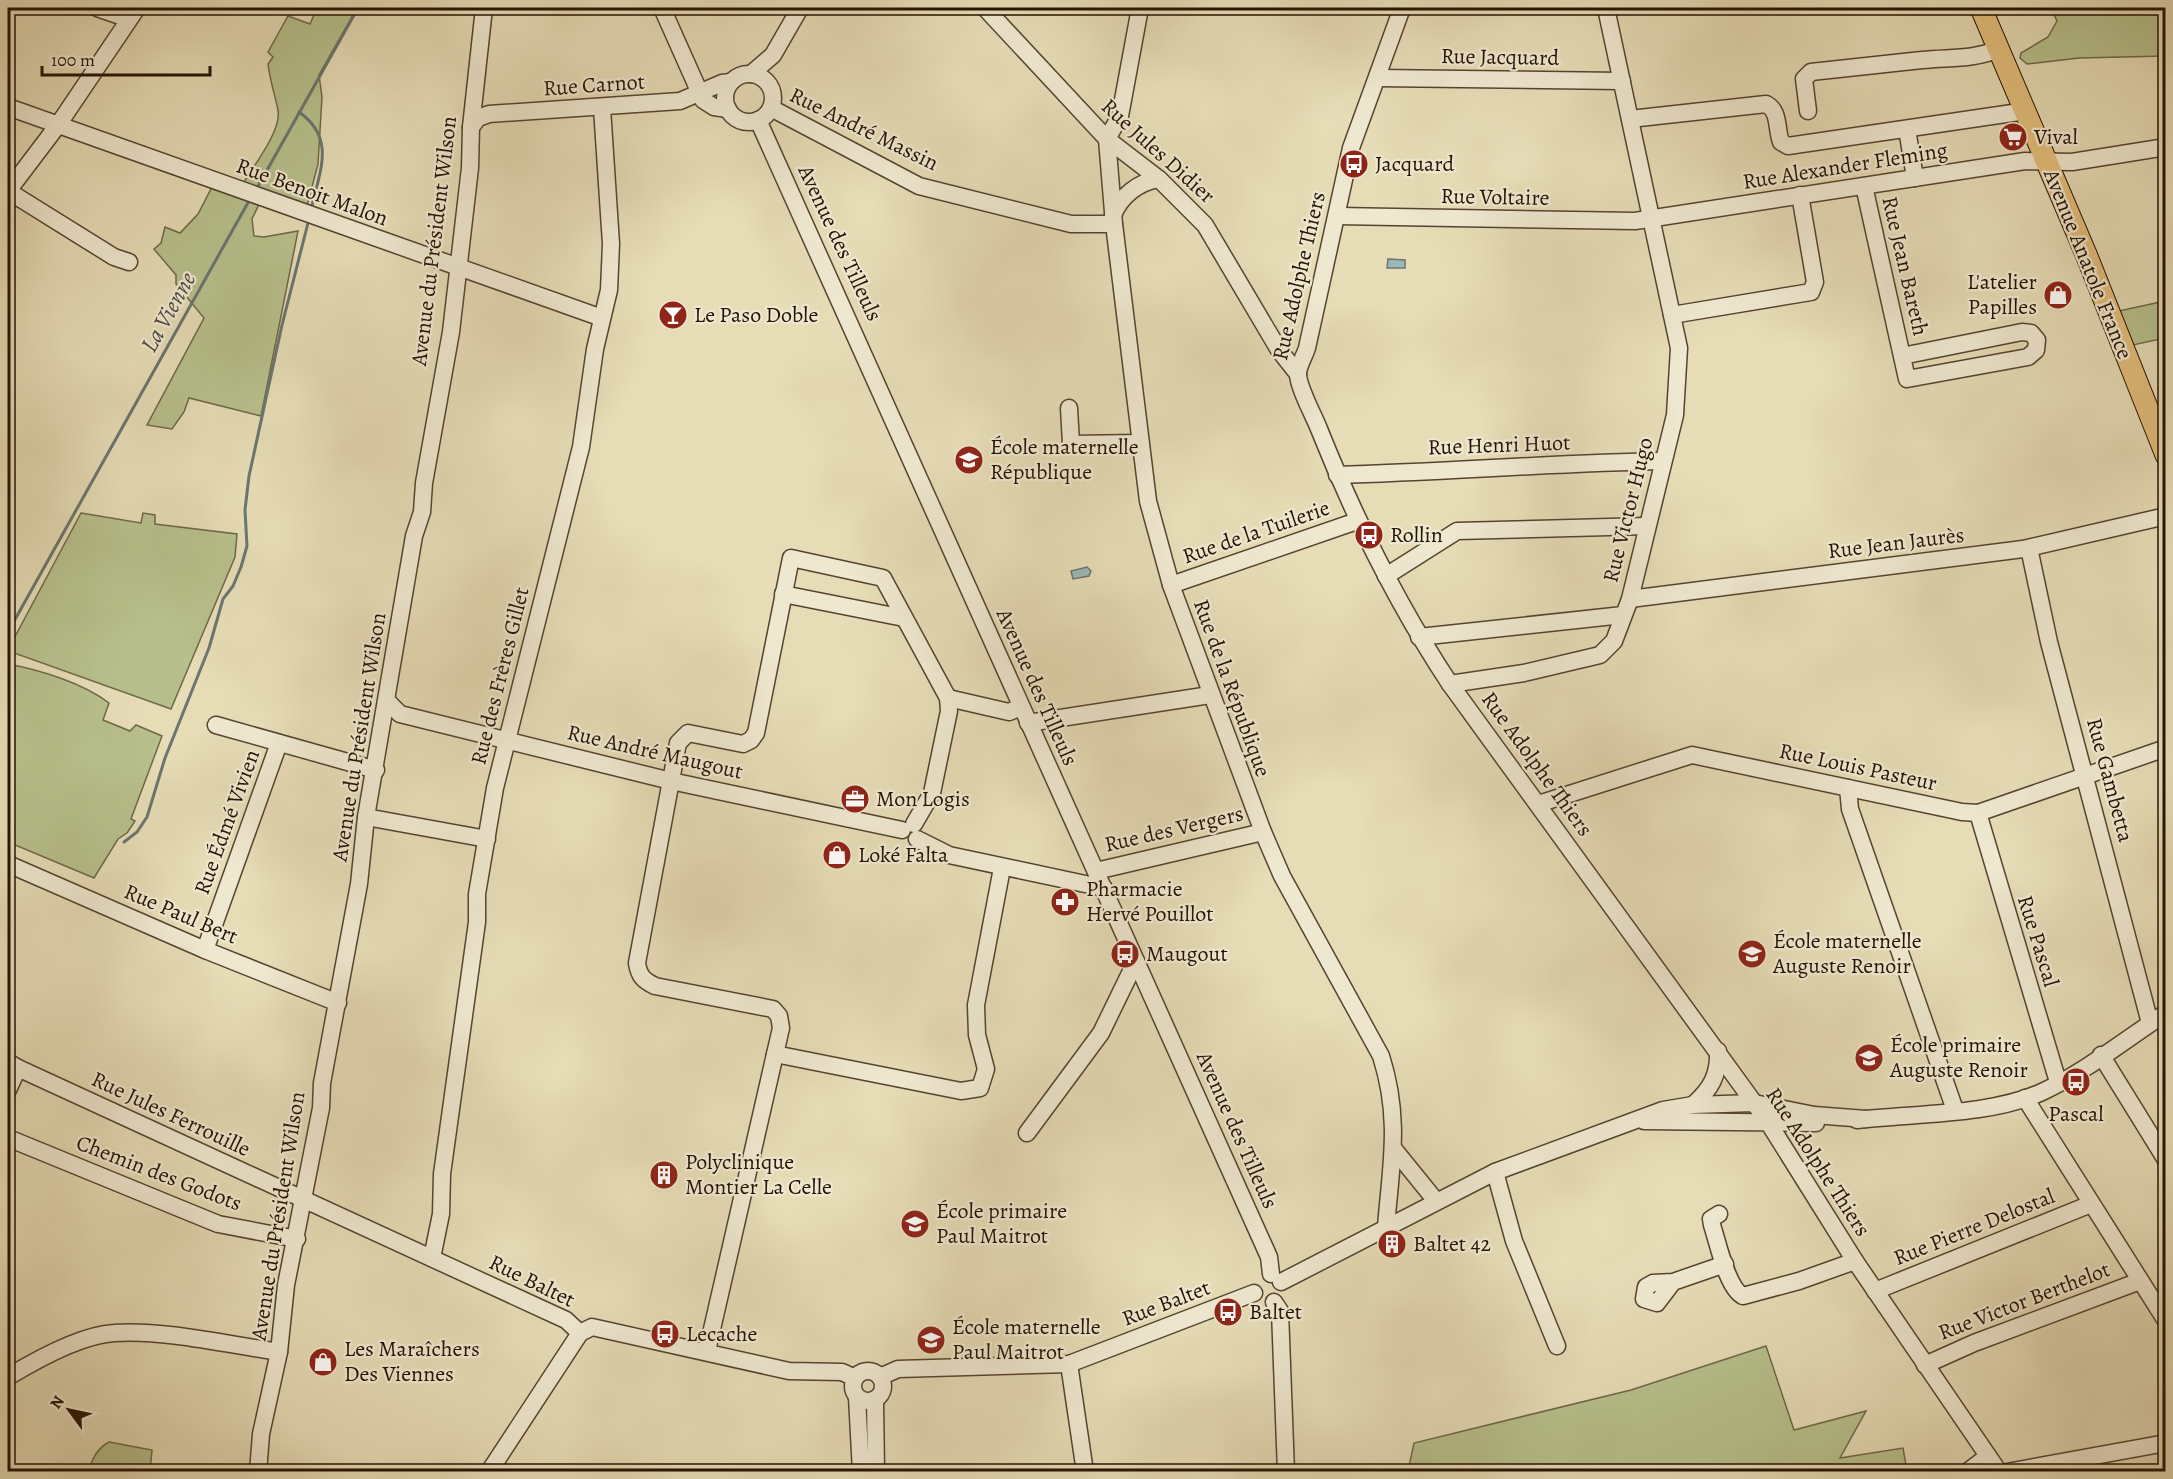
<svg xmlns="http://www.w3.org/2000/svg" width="2173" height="1479" viewBox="0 0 2173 1479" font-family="Alegreya,serif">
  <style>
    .green { fill: #b7c08c; stroke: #6e6948; stroke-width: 1.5 }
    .water { fill: #9ab9b8; stroke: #6b7670; stroke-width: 1.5 }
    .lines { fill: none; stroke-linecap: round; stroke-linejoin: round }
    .stream { stroke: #6b7670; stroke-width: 3 }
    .minor-casing { stroke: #554430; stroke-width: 19 }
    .major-casing { stroke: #251203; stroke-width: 23 }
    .minor { stroke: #efe8d0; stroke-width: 16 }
    .major { stroke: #e3be7b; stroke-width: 21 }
    .labels { text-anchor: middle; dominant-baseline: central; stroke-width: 4.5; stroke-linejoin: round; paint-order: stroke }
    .street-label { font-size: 22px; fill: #251203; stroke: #efe8d0 }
    .poi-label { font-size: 22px; fill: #251203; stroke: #efe8d0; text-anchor: start }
    .water-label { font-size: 24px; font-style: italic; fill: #4e4c42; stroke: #efe8d0 }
  </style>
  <rect width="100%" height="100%" fill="#e6dcb6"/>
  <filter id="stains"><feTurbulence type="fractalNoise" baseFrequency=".00333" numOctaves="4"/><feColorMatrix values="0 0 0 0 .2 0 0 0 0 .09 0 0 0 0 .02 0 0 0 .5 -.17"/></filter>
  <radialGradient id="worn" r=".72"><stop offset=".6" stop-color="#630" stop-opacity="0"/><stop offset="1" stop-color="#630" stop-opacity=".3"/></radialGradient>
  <g class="green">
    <path d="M317 8H357L319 75 322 97 318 164 307 206 265 192 252 219 254 236 264 237 298 231 261 416 189 398 184 412 172 429 147 425 204 318 176 284V275L154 249 161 243 165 227 180 233 198 214 213 185 244 182C254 165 282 130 278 110 275 95 270 81 268 64L273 57 268 52 288 16 310 24Z"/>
    <polygon points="2051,8 2165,8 2165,56 2079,58 2027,64 2020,58 2021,53 2048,37 2057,21"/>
    <polygon points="2165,301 2165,338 2133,345 2119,311"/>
    <polygon points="81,513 141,523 143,513 155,515 155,524 237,534 235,557 171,709 14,653 10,646"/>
    <path d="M8 664C40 670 83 683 109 703L103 720 130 731 136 725 162 736 131 819 135 821 127 833 118 839 94 878 8 842Z"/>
    <polygon points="1766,1346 1794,1430 1866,1411 1840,1458 1903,1448 1907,1471 1408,1471 1414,1443 1631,1390"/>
    <path d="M109 1442 152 1450 150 1471H90C91 1459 98 1448 109 1442Z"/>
  </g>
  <g class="water">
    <polygon points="1388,259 1405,260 1405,268 1387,268"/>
    <polygon points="1087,567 1091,571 1089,576 1073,579 1071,571"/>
  </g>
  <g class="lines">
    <g class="stream">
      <path d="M299 112C337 139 319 172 311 210"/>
      <polyline points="257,188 358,8"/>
      <polyline points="8,632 250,199"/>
      <polyline points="124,842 137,832 147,817 165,758 209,648 223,599 233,586 241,567 247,546 245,510 249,476 282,325 309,219"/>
    </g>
    <g class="minor-casing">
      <g id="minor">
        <polyline points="97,8 129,19"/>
        <polyline points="662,8 703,100 714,107 728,109"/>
        <polyline points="985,8 1107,139 1159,179 1205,225 1279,350 1298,374"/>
        <path d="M1140 8 1120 116 1107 139 1114 224 1148 501 1171 585 1263 832 1282 876 1381 1056C1401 1119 1391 1164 1386 1227"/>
        <path d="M1402 8 1351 148 1307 348C1305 355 1298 366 1298 374 1298 387 1314 416 1319 429 1355 519 1397 604 1450 684L1768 1122 1855 1261 1999 1472"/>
        <polyline points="751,74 773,55 800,8"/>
        <circle cx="749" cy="98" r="24"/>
        <polyline points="1377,78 1622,81"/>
        <polyline points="8,107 602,318"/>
        <polyline points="771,108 919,186 1071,224 1114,224"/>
        <path d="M1808 111 1804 79 1811 72C1848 68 1885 64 1922 60 1950 57 1972 60 1999 49"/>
        <path d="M1630 119 1766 104C1780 111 1776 129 1781 142L1788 146 2026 111"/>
        <polyline points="758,120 1269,1257 1271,1274"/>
        <polyline points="471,127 478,118 489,114 680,101 722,83 731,82"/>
        <polyline points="1907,129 1915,178"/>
        <polyline points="1864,186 1907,379 2028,357 2036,350 2037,340 2031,333 2022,332 1902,356"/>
        <polyline points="8,191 58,125 137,8"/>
        <polyline points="8,191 114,257 129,262"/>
        <path d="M1113 215C1121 196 1138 182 1159 179"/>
        <polyline points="1337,216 1635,221 2025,161 2072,162 2166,147"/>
        <polyline points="1672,315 1811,292 1815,282 1800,195"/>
        <polyline points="1069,408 1071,444 1140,443"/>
        <path d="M1337 475C1446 472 1554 463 1663 461"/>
        <polyline points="2029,548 2049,642 2150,1023"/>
        <polyline points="1386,576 1457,531 1647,526"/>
        <polyline points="1171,585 1357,521"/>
        <polyline points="783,594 904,618"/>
        <polyline points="1630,599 2023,549 2166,516"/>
        <polyline points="1419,637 1623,615"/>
        <polyline points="1450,684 1524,673 1600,655 1614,641 1630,599 1675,415 1679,348 1606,8"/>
        <polyline points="948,698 1009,712 1021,707"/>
        <polyline points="387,701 400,714 671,781 902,830"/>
        <polyline points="1028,723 1210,695"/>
        <polyline points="216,725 376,770"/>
        <polyline points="1848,788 1850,809 1955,1110"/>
        <polyline points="1538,804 1692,755 1962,812 1978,813 2166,748"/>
        <polyline points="1978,813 2058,1082"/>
        <polyline points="366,817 487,839"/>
        <polyline points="917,839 949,855 1104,888"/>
        <polyline points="8,864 205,950 338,1003"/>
        <polyline points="1096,871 1263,832"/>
        <polyline points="205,950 279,743"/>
        <polyline points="775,1054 961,1091 980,1088 986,1069 977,1035 976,1005 1002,868"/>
        <polyline points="2101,1055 2166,1160"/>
        <polyline points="8,1062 18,1068 8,1090"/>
        <polyline points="18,1068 566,1320 580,1333"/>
        <polyline points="2025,1098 2166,1321"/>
        <path d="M1693 1105C1711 1089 1719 1075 1718 1051"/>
        <path d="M1857 1120C1915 1113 1989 1116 2042 1092 2085 1072 2126 1039 2166 1013"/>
        <polyline points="1644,1121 1816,1123"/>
        <polyline points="1027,1133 1101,1033 1136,961"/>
        <polyline points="8,1138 218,1224 297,1239"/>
        <polyline points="1393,1148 1436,1201"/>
        <polyline points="1495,1172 1514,1241 1557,1346"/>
        <path d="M1719 1214 1711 1219 1712 1225C1718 1243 1727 1288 1743 1296L1799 1281 1855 1261"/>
        <polyline points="432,1258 441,1214 442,1174 477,922 477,894 495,788 581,447 595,349 609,290 611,244 602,108"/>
        <polyline points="1281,1282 1495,1172 1663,1110 1693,1105 1754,1103 1814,1115 1866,1119"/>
        <polyline points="1673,1282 1657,1303 1644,1299 1646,1287 1653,1283 1673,1282 1725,1264"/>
        <polyline points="1875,1291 2091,1204"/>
        <polyline points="1274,1302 1280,1311 1286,1472"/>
        <polyline points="580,1333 592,1327 789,1371 842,1372 855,1378"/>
        <path d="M707 1351 781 1028 779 1016 773 1009 655 986C643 980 639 976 637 963L678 743 688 733 743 744 751 740 756 733 791 558 883 578 948 698 949 711 932 793 914 824"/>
        <polyline points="1069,1364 1085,1472"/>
        <polyline points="1925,1365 1974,1343 2140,1281"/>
        <circle cx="868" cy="1386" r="15"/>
        <path d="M8 1377C36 1360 81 1335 114 1333 161 1329 231 1345 279 1352"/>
        <polyline points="880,1377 898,1369 1069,1364 1254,1293"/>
        <polyline points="857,1397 861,1472"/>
        <polyline points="875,1399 876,1472"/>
        <polyline points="258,1472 261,1434 279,1352 286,1285 321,1108 322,1083 359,884 366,817 414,536 422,512 424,483 451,332 470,168 471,127 484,8"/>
        <polyline points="489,1472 580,1333"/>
        <polyline points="1967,1472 1988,1456"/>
        <polyline points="2007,1472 2166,1443"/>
      </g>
    </g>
    <g class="major-casing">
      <polyline id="major" points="1981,8 2086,254 2166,455"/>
    </g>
    <use href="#minor" class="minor"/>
    <use href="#major" class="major"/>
  </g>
  <defs>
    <g id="supermarket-disc" transform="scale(1.5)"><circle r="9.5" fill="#8f2418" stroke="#efe8d0"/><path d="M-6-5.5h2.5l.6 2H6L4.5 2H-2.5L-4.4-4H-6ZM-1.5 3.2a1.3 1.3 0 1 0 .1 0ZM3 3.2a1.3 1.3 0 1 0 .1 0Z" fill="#fff"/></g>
    <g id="bus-disc" transform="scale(1.5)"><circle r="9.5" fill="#8f2418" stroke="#efe8d0"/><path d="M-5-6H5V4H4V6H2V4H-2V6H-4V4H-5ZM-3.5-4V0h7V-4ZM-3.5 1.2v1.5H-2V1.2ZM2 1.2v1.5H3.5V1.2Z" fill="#fff"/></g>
    <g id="shop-disc" transform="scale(1.5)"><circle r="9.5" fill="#8f2418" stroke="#efe8d0"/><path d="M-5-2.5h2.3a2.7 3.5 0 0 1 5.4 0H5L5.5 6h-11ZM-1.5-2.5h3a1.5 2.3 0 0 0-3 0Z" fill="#fff"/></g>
    <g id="bar-disc" transform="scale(1.5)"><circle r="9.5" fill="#8f2418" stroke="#efe8d0"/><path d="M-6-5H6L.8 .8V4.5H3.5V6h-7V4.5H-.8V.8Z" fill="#fff"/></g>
    <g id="school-disc" transform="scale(1.5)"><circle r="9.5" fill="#8f2418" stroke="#efe8d0"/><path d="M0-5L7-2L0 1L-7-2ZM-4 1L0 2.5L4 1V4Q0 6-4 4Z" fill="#fff"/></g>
    <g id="office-disc" transform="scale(1.5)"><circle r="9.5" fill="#8f2418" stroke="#efe8d0"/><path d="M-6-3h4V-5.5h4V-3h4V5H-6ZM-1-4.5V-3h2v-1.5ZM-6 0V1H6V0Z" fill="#fff"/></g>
    <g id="pharmacy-disc" transform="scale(1.5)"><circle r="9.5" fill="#8f2418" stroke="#efe8d0"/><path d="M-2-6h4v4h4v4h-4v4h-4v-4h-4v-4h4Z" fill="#fff"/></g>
    <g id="building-disc" transform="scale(1.5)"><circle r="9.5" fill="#8f2418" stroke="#efe8d0"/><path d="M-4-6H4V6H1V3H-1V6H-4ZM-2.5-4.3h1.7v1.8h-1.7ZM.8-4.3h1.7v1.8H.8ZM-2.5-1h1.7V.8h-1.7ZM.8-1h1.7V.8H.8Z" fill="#fff"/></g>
  </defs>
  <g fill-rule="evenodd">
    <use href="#supermarket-disc" x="2013" y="137"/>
    <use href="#bus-disc" x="1354" y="164"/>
    <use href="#shop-disc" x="2058" y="295"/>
    <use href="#bar-disc" x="673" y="315"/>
    <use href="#school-disc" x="969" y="460"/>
    <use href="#bus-disc" x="1369" y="535"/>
    <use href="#office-disc" x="855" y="799"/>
    <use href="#shop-disc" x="837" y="855"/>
    <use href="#pharmacy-disc" x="1065" y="902"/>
    <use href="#bus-disc" x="1125" y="954"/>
    <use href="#school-disc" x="1752" y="954"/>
    <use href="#school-disc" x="1869" y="1058"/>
    <use href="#bus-disc" x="2076" y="1082"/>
    <use href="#building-disc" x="664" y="1175"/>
    <use href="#school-disc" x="915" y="1224"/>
    <use href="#building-disc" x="1392" y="1244"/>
    <use href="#bus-disc" x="1228" y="1312"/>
    <use href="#bus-disc" x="665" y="1334"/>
    <use href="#school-disc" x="931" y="1340"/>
    <use href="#shop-disc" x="323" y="1362"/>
  </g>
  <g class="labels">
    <g class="street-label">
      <text transform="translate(1500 57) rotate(1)">Rue Jacquard</text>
      <text transform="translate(594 85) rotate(-4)">Rue Carnot</text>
      <text transform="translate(864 129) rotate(26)">Rue André Massin</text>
      <text transform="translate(1158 151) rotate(42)">Rue Jules Didier</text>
      <text transform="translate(1845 166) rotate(-9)">Rue Alexander Fleming</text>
      <text transform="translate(312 192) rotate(20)">Rue Benoit Malon</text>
      <text transform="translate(1495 197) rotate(1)">Rue Voltaire</text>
      <text transform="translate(434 241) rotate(-83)">Avenue du Président Wilson</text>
      <text transform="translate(840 243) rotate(65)">Avenue des Tilleuls</text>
      <text transform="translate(2088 264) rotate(68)">Avenue Anatole France</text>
      <text transform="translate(1905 266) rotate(77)">Rue Jean Bareth</text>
      <text transform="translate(1299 276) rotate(-77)">Rue Adolphe Thiers</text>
      <text transform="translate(1499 445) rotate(-2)">Rue Henri Huot</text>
      <text transform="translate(1628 510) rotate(-76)">Rue Victor Hugo</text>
      <text transform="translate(1256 532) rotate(-19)">Rue de la Tuilerie</text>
      <text transform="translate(1896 543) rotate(-7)">Rue Jean Jaurès</text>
      <text transform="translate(500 676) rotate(-76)">Rue des Frères Gillet</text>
      <text transform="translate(1037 687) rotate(66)">Avenue des Tilleuls</text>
      <text transform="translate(1232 688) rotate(70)">Rue de la République</text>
      <text transform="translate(359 737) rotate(-81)">Avenue du Président Wilson</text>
      <text transform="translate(655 752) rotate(13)">Rue André Maugout</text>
      <text transform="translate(1537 764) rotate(54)">Rue Adolphe Thiers</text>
      <text transform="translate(1858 767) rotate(12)">Rue Louis Pasteur</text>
      <text transform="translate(2110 780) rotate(75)">Rue Gambetta</text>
      <text transform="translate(227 822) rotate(-70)">Rue Édmé Vivien</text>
      <text transform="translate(1174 829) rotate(-13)">Rue des Vergers</text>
      <text transform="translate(181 914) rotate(23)">Rue Paul Bert</text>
      <text transform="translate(2038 941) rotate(73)">Rue Pascal</text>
      <text transform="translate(171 1114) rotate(25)">Rue Jules Ferrouille</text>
      <text transform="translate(1237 1130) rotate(66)">Avenue des Tilleuls</text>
      <text transform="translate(1818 1162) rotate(57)">Rue Adolphe Thiers</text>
      <text transform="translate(159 1173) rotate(21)">Chemin des Godots</text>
      <text transform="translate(278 1216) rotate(-81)">Avenue du Président Wilson</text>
      <text transform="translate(1974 1227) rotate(-22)">Rue Pierre Delostal</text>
      <text transform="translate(532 1281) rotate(26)">Rue Baltet</text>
      <text transform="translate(2024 1301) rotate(-21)">Rue Victor Berthelot</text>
      <text transform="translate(1166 1303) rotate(-21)">Rue Baltet</text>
    </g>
    <g class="poi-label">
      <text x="2034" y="137">Vival</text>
      <text x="1375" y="164">Jacquard</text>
      <text x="2037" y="282" text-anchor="end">L'atelier<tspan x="2037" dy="25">Papilles</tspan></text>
      <text x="694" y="315">Le Paso Doble</text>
      <text x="990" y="447">École maternelle<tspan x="990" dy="25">République</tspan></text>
      <text x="1390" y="535">Rollin</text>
      <text x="876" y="799">Mon Logis</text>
      <text x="858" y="855">Loké Falta</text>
      <text x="1086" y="889">Pharmacie<tspan x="1086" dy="25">Hervé Pouillot</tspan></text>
      <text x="1773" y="941">École maternelle<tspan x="1773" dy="25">Auguste Renoir</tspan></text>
      <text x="1146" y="954">Maugout</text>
      <text x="1890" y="1045">École primaire<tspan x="1890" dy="25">Auguste Renoir</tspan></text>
      <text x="2076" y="1114" text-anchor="middle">Pascal</text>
      <text x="685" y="1162">Polyclinique<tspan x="685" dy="25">Montier La Celle</tspan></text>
      <text x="936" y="1211">École primaire<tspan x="936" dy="25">Paul Maitrot</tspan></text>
      <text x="1413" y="1244">Baltet 42</text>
      <text x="1249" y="1312">Baltet</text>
      <text x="952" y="1327">École maternelle<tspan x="952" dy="25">Paul Maitrot</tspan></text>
      <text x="686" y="1334">Lecache</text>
      <text x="344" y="1349">Les Maraîchers<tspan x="344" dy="25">Des Viennes</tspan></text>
    </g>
    <g class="water-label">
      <text transform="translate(168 312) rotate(-61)">La Vienne</text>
    </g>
  </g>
  <rect width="2173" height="1479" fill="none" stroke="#e6dcb6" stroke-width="30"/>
  <rect x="9" y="9" width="2155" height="1461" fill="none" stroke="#251203" stroke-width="3"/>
  <rect x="15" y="15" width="2143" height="1449" fill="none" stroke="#251203" stroke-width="1.5"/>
  <g transform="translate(69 1410) rotate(303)" stroke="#efe8d0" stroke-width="4.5" paint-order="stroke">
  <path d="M0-4.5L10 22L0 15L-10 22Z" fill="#251203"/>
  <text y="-9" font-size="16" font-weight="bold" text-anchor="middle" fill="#251203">N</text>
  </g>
  <path d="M42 66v9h168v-9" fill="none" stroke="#251203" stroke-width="3"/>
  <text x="51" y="66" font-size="18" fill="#251203" stroke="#efe8d0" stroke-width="4.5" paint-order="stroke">100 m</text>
  <rect width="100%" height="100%" filter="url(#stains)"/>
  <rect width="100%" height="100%" fill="url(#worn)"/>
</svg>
